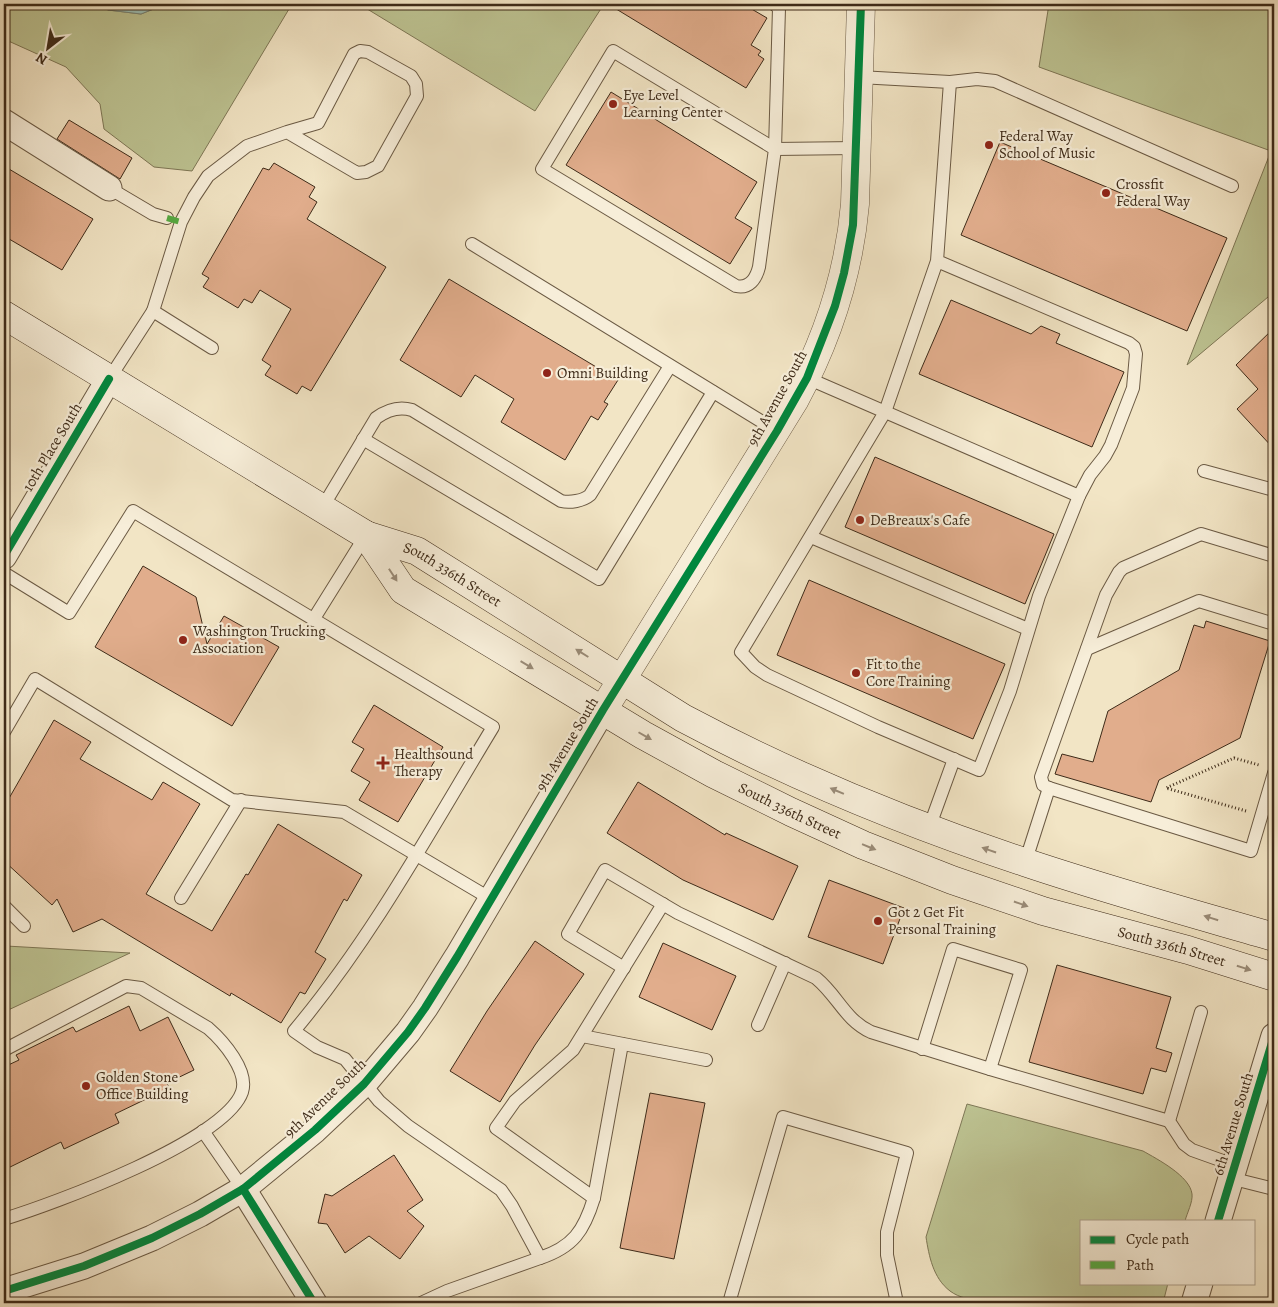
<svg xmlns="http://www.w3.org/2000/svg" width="1278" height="1307" viewBox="0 0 1278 1307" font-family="Alegreya,serif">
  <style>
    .green { fill: #bdc392; stroke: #7e7756 }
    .water { fill: #9bbfb6; stroke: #768477 }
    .building { fill: #e1ad8c; stroke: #3e2b19 }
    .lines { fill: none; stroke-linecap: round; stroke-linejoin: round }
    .service-casing { stroke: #6b5a44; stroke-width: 14 }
    .minor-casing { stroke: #6b5a44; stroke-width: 27 }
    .tertiary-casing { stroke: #6b5a44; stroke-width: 29 }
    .secondary-casing { stroke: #3e2b19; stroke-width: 29 }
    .path { stroke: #3e2b19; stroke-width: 3; stroke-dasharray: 1 2.5; stroke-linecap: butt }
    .service { stroke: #f7eed9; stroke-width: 12 }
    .minor { stroke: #f7eed9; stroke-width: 25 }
    .tertiary { stroke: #f7eed9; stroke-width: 28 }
    .secondary { stroke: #f7eed9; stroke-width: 28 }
    .quiet { stroke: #55ab42; stroke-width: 6; stroke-dasharray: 12 6; stroke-linecap: butt }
    .cycleway-casing { stroke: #f7eed9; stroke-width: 11 }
    .cycleway { stroke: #00873e; stroke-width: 8 }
    .oneway { fill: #9a8c79 }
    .poi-dot { fill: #8f2418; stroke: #f7eed9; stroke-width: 2 }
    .labels { text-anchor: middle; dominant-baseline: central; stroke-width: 4.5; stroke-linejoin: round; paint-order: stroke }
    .poi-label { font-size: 15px; fill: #3e2b19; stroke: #f7eed9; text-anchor: start }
    .street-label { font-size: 15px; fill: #3e2b19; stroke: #f7eed9 }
  </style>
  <rect width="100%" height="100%" fill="#f2e5c5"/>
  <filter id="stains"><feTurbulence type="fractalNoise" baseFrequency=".004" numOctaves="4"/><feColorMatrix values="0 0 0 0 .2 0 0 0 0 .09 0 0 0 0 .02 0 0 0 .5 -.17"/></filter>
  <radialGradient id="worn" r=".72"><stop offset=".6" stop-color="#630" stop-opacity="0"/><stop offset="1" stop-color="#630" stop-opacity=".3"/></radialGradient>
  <g class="green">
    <polygon points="4,4 98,4 108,10 141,14 166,4 292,4 192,171 154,167 104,129 100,104 66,67 4,39"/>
    <polygon points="359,4 604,4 535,111"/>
    <polygon points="1049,4 1274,4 1274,292 1187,365 1271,151 1039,67"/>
    <polygon points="4,945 6,946 130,953 4,1012"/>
    <path d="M967 1104 1143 1151C1157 1159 1190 1176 1192 1194 1193 1202 1187 1213 1185 1221H1082V1283H1168L1163 1303H984C973 1300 959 1298 950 1291 933 1278 929 1256 926 1237Z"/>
  </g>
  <polygon class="water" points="98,4 166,4 141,14 108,10"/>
  <g class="building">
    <polygon points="608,4 743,4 767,18 751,45 761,51 758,55 764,59 746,88"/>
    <polygon points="611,92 757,182 735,218 752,228 730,264 566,165"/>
    <polygon points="69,120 132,158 120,179 57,139"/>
    <polygon points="1000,142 1227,238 1187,331 961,235"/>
    <polygon points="274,163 315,187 309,197 317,202 307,219 386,267 311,391 302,386 297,394 265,375 271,366 262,360 291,309 260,290 252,303 244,299 238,308 203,287 209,278 202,274 263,168 269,170"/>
    <polygon points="9,169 93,219 62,270 4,236 4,178"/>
    <polygon points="449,279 618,380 604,402 608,404 598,420 591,416 565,460 501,422 514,399 475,375 461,397 400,360"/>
    <polygon points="951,300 1031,334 1041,326 1060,334 1056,343 1124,372 1092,447 919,374"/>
    <polygon points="1274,328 1274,449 1237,409 1258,389 1236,365"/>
    <polygon points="875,457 1054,534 1025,604 845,527"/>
    <polygon points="143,566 196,597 207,644 224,616 279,647 232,726 95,647"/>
    <polygon points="809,580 1005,664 973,739 777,655"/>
    <polygon points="1206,621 1270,641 1240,738 1159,780 1151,802 1055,774 1062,754 1093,762 1108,711 1179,670 1194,625 1204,628"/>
    <polygon points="374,705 443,747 398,822 359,800 370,782 351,771 364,749 352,742"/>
    <polygon points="54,720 91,742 80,759 152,800 163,782 200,804 146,894 212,931 246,874 248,875 278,824 362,875 347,901 344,899 315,952 326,959 305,994 300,992 281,1023 231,993 230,996 102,919 73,932 57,899 52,905 4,861 4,807"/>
    <polygon points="638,782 725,835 726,833 798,866 773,920 683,880 607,833"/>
    <polygon points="829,880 904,908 883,964 808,937"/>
    <polygon points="535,941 584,974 535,1045 500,1102 450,1071 487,1011"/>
    <polygon points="663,943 736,976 712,1030 639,997"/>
    <polygon points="1057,965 1171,997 1156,1048 1172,1053 1166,1072 1151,1068 1143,1094 1029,1062"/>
    <polygon points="129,1006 140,1031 168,1017 194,1070 167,1083 169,1088 115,1114 119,1123 64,1149 61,1142 4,1170 4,1067 19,1060 16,1055 73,1027 76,1032"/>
    <polygon points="650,1093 705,1103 674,1259 620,1248"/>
    <polygon points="394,1155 423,1200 407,1211 424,1226 400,1259 369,1236 345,1253 327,1224 318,1223 325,1194 332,1196"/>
  </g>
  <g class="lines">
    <g class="service-casing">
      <g id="service">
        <polyline points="774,4 779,8 775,149 856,148"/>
        <path d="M613 51 775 149 759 267C756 279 749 289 736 286L542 169Z"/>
        <polyline points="859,77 950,82 937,261 1129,343 1134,347 1136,354 1133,388 1111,445 1105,456 1090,475 1079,496 1039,596 1010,691 979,770 878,727 767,675 755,667 741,652 885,412 937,261"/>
        <polyline points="950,82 977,79 995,81 1232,186"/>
        <polyline points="109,188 153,214 167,218"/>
        <polyline points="472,244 777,431"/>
        <polyline points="153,311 181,222 194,197 208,176 247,146 287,132 357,173 366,172 378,166 417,96 416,84 411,76 368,52 360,51 354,54 318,123 287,132"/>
        <polyline points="807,378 1079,496"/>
        <polyline points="109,379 153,311 212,348"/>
        <polyline points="363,439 599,579 713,392"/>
        <polyline points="1204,471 1274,490"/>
        <path d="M322 508 376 418C387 410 399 406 412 410L561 501C570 503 583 501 590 495L670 366"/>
        <polyline points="811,537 1028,629"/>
        <polyline points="1274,556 1201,534 1123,568 1119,572 1106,595 1041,777 1043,785 1049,788 1251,851 1274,773"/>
        <path d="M4 573 69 613 133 511 493 727C430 831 372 938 294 1031L317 1047 345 1059 379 1101 408 1126 501 1190 512 1206 540 1258C573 1247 584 1231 594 1198L622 1044"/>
        <polyline points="313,620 366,535"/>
        <polyline points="1087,649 1199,601 1274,624"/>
        <polyline points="4,732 35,679 232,800 344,812 491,899"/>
        <polyline points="929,828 954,759"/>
        <polyline points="1025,863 1049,788"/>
        <polyline points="181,898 241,800"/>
        <polyline points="4,906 24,926"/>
        <path d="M624 968 568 934 605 870 678 913 816 978C838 996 845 1020 871 1032L990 1069 1169 1121"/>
        <polyline points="1201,1012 1169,1121 1184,1144 1192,1150 1234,1165"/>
        <polyline points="758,1025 785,963"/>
        <polyline points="582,1036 706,1060"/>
        <polyline points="922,1049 953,949 1021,970 990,1069"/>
        <path d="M4 1050 126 986 141 988 208 1028C223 1041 249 1071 242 1092 225 1141 53 1204 4 1219"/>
        <polyline points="203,1131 243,1189"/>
        <polyline points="1230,1178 1274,1189"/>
        <polyline points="594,1198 496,1128 515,1101 573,1050 663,904"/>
        <polyline points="421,1303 447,1291 540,1258"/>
        <polyline points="729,1303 783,1117 907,1153 887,1232 887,1255 897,1303"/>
      </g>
    </g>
    <g class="minor-casing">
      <g id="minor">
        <polyline points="4,122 109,188"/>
        <polyline points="4,556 109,379"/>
        <polyline points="243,1189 314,1303"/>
        <polyline points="1218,1221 1274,1036"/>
        <polyline points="4,1291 84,1266 152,1238 200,1214 243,1189 315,1130 364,1084 408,1032 425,1008 457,957 603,710"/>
        <polyline points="1194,1303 1200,1283"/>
      </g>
    </g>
    <g class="tertiary-casing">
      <path id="tertiary" d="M603 710 794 401C827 340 849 273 855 204L861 4"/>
    </g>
    <g class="secondary-casing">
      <g id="secondary">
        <path id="s1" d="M4 315 366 535 417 551 683 718C790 775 909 824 1024 862 1107 890 1191 913 1274 937"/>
        <path id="s2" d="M366 535 403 590 643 735 714 774 791 812 863 845 952 880 1043 911 1188 950 1274 977"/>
      </g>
    </g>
    <polyline class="path" points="1246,811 1166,788 1234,758 1259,765"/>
    <use href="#service" class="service"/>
    <use href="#minor" class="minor"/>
    <use href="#tertiary" class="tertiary"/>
    <use href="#secondary" class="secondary"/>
    <polyline class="quiet" points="167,218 181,222"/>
    <g class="cycleway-casing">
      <g id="cycleway">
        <polyline points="4,556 109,379"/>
        <polyline points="243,1189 314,1303"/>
        <polyline points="1218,1221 1274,1036"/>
        <polyline points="4,1291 84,1266 152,1238 200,1214 243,1189 315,1130 364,1084 408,1032 425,1008 457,957 603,710 777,431 807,378 835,306 844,273 853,225 861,4"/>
      </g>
    </g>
    <use href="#cycleway" class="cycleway"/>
  </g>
  <defs><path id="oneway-solid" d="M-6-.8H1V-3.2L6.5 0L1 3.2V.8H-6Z" transform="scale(1.25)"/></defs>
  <g class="oneway">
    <use href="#oneway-solid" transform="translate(393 575) rotate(57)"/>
    <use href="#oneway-solid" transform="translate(582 653) rotate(-148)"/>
    <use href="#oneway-solid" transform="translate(527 665) rotate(31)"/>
    <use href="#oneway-solid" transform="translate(645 736) rotate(30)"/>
    <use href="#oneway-solid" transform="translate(837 791) rotate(-157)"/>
    <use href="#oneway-solid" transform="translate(869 847) rotate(22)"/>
    <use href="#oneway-solid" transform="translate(989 850) rotate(-161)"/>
    <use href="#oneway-solid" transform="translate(1021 904) rotate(19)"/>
    <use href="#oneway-solid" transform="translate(1211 918) rotate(-163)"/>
    <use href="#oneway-solid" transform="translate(1244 968) rotate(17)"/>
  </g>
  <g class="poi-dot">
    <circle cx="613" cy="104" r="5"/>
    <circle cx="989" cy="145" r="5"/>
    <circle cx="1106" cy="193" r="5"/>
    <circle cx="547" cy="373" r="5"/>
    <circle cx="860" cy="520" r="5"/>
    <circle cx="183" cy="640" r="5"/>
    <circle cx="856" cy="673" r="5"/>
    <path d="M380.5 755.5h5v5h5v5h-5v5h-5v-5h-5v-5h5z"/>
    <circle cx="878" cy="921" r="5"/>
    <circle cx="86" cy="1086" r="5"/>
  </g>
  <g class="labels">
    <g class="poi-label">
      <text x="623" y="95">Eye Level<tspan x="623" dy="17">Learning Center</tspan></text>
      <text x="999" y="136">Federal Way<tspan x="999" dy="17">School of Music</tspan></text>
      <text x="1116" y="184">Crossfit<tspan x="1116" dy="17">Federal Way</tspan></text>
      <text x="557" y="373">Omni Building</text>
      <text x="870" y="520">DeBreaux's Cafe</text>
      <text x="193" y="631">Washington Trucking<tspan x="193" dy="17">Association</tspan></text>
      <text x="866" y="664">Fit to the<tspan x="866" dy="17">Core Training</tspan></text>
      <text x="394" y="754">Healthsound<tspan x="394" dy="17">Therapy</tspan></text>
      <text x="888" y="912">Got 2 Get Fit<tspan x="888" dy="17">Personal Training</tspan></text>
      <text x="96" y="1077">Golden Stone<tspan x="96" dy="17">Office Building</tspan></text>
    </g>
    <g class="street-label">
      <text transform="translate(777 398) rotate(-61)">9th Avenue South</text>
      <text transform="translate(52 447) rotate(-59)">10th Place South</text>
      <text stroke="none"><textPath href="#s1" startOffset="519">South 336th Street</textPath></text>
      <text transform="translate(567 744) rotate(-59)">9th Avenue South</text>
      <text stroke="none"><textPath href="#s2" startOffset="512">South 336th Street</textPath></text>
      <text stroke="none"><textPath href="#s2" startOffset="918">South 336th Street</textPath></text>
      <text transform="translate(325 1098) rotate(-44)">9th Avenue South</text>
      <text transform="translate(1233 1124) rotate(-73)">6th Avenue South</text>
    </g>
  </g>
  <rect width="1278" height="1307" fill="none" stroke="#f2e5c5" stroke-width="20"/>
  <rect x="5" y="5" width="1268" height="1297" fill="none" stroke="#3e2b19" stroke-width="2.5"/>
  <rect x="10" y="10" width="1258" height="1287" fill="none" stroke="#3e2b19"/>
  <rect x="1080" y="1220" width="175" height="65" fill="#f7eed9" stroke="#ada08c"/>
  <rect x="1090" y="1236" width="25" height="8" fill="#00873e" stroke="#ada08c"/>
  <text x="1126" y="1244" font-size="15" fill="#3e2b19">Cycle path</text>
  <rect x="1090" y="1261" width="25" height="8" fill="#55ab42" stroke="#ada08c"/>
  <text x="1126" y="1270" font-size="15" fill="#3e2b19">Path</text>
  <g transform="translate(48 48) rotate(211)" stroke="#f7eed9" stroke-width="4" paint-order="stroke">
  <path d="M0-4L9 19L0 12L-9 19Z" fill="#3e2b19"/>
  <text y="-8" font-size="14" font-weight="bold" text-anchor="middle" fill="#3e2b19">N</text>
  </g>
  <rect width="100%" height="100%" filter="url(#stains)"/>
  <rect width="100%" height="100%" fill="url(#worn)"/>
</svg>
